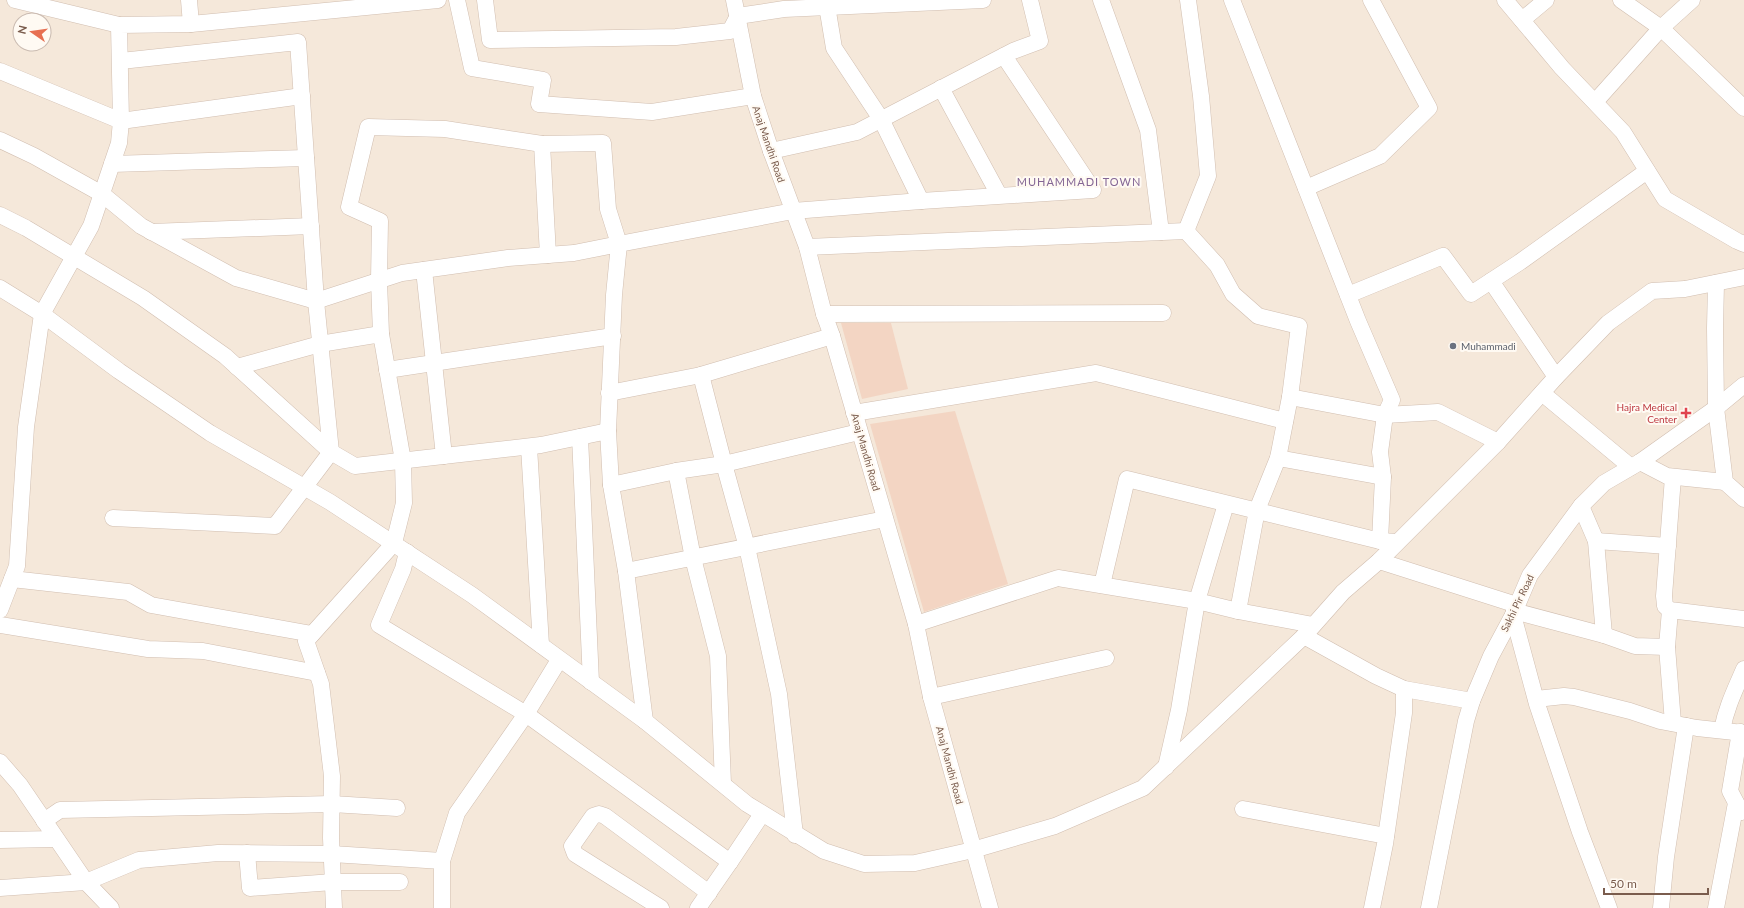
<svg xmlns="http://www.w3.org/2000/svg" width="1744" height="908" viewBox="0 0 1744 908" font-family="Lato,sans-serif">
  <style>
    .residential { fill: #f5e8da; fill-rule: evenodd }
    .building { fill: #f3d5c3 }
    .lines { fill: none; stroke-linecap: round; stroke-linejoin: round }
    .minor-casing { stroke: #d1beb0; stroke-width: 17 }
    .minor { stroke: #fff; stroke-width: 16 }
    .worship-dot { fill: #6b7280; stroke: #fffaf3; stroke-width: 1.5 }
    .health-dot { fill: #e0444e; stroke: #fffaf3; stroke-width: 1.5 }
    .labels { text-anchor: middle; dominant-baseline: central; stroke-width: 4; stroke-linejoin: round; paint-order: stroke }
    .street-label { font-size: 10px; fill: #7a5c4d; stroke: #fffaf3 }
    .worship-label { font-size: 10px; fill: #5b616d; stroke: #fffaf3; text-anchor: start }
    .health-label { font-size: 10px; fill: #be3a42; stroke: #fffaf3; text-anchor: end }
    .neighbourhood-label { font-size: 11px; letter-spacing: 1px; fill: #846695; stroke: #fffaf3 }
  </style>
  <rect width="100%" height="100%" fill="#fdf6ec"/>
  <path class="residential" d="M0 0H1744V908H0ZM20 20H44V44H20Z"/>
  <g class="building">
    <polygon points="841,323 891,323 908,389 862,399"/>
    <polygon points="955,411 1008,584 924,612 870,424"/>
  </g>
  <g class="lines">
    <g class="minor-casing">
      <g id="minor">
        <polyline points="15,0 119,25"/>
        <polyline points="457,0 472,68 543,80 539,104 652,112 753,96"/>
        <polyline points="485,0 490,40 676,37 730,31 738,16 784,9 983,0"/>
        <polyline points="734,0 753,96 771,151 807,247 824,314 832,336 916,624 931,697 990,908"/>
        <polyline points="826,0 834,48 881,119 921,201"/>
        <polyline points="1101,0 1148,130 1161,232"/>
        <polyline points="1232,0 1358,321 1392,400 1385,415 1380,452 1383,477 1380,541 1397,542"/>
        <polyline points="1505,0 1562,68 1623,132 1665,199 1737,241 1744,244"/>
        <polyline points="1621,0 1661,28 1744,108"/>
        <polyline points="1522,20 1546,0"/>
        <polyline points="191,24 438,0"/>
        <polyline points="0,71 121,121 302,96"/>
        <polyline points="941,88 999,195"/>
        <polyline points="1595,102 1661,28 1692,0"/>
        <polyline points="0,140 34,156 102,194 141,226 236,278 316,301 402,273 508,258 574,253 619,244 608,209 603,143 542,144"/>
        <polyline points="771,151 857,132 1013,51 1040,41 1030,0"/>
        <polyline points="112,164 306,158"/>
        <polyline points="1306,188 1380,156 1429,108 1371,0"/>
        <polyline points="0,215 26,228 143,298 225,356 331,452 355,466 541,445 608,431 611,485 626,571 645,721"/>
        <polyline points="1186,231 1217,265 1233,294 1258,316 1299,326 1290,397 1278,458 1257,510 1238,611"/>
        <polyline points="1186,231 1208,176 1201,96 1188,0"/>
        <polyline points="151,232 311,226"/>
        <polyline points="807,247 1186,231"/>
        <polyline points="424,270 444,456"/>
        <polyline points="1491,281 1556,377"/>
        <polyline points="1716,283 1715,328 1716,408 1725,482 1744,499"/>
        <polyline points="0,288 42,314 119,371 210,433 330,502 472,595 645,721 747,804 824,851 864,864 915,863 973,850 1055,826 1143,788 1304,636 1343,592 1379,561 1498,442 1556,377 1608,323 1652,291 1685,289 1744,277"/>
        <polyline points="1348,295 1443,256 1471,294 1520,262 1647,171"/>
        <polyline points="824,314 1163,313"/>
        <polyline points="381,334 379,281 380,221 349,207 368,127 445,129 542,144 548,255"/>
        <polyline points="237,367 320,344 381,334 403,461 404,503 394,543 306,641 321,684 332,776 331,838 334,908"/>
        <polyline points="387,370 613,336"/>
        <polyline points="701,375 832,336"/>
        <polyline points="609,393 701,375 724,464 747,547 779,694 795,835"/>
        <polyline points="1542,393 1631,467"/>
        <polyline points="1290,397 1385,415 1438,412 1498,442"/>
        <polyline points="854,413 1096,373 1285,421"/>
        <polyline points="608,431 614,295 619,244 793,211 921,201 1093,190 1004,56"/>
        <polyline points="580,437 591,682"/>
        <polyline points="529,447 541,645"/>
        <polyline points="1278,458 1383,477"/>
        <polyline points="1640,462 1667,476 1725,482"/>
        <polyline points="676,471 693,558 718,656 723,784"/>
        <polyline points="1673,477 1664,596 1665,606 1670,610 1744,619"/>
        <polyline points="611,485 676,471 724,464 859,432"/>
        <polyline points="1581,506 1596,541 1604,635"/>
        <polyline points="113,518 275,526 331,452 316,301 298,42 121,61"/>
        <polyline points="1596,541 1668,546"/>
        <polyline points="407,552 403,569 379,625 526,714 730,862 762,814"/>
        <polyline points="1379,561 1517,605"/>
        <polyline points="626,571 885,519"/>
        <polyline points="12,579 128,592 151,605 312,634"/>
        <polyline points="1102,585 1127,479 1380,541"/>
        <polyline points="0,610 17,566 26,427 42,314 91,226 119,143 121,121 119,25 191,24 189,0"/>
        <polyline points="1670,610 1667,647 1673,723"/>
        <polyline points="1514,611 1604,635 1635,646 1667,647"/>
        <polyline points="1513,615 1537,704 1580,832 1609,908"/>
        <polyline points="916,624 1058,578 1197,601 1238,611 1313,625"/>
        <polyline points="0,625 148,649 203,651 317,673"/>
        <polyline points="1304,636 1376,676 1404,689 1472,701"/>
        <polyline points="931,697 1106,658"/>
        <polyline points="1536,699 1564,696 1574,697 1630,711 1660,721 1697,728 1744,733"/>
        <path d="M1722 730C1726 708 1735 690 1744 669"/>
        <polyline points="1740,732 1730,791 1741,812"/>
        <polyline points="0,762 20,785 86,882 111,908"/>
        <polyline points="1166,767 1179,710 1197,601 1226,504"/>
        <polyline points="1243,809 1386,836"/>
        <polyline points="44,821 60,810 332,804 397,808"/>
        <polyline points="0,840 56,839"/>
        <polyline points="247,853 250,888 333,882 400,882"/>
        <polyline points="0,888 86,882 139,860 218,853 332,854 442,861"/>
        <polyline points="442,908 442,861 457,813 526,714 559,660"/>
        <polyline points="661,908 575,854 572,846 593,816 599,814 605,816 709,893"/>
        <polyline points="698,908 730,862"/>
        <polyline points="1372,908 1385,844 1404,713 1404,689"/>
        <polyline points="1429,908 1466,721 1472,701 1491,656 1513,615 1530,575 1581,506 1604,483 1640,462 1716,408 1744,385"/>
        <polyline points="1661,908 1666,857 1686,726"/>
        <polyline points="1716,908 1736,803"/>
      </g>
    </g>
    <use href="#minor" class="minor"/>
  </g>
  <circle class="worship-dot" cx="1453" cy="346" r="4"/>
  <path class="health-dot" d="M1684 407h4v4h4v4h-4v4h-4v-4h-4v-4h4z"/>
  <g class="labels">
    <g class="street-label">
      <text transform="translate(769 144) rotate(71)">Anaj Mandhi Road</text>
      <text transform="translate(866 452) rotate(74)">Anaj Mandhi Road</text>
      <text transform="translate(1517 603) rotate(-64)">Sakhi Pir Road</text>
      <text transform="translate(950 765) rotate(75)">Anaj Mandhi Road</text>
    </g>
    <g class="worship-label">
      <text x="1461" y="346">Muhammadi</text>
    </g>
    <g class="health-label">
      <text x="1677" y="407">Hajra Medical<tspan x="1677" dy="12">Center</tspan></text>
    </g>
    <g class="neighbourhood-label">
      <text x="1079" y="181">MUHAMMADI TOWN</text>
    </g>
  </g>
  <g transform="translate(32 32) rotate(283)"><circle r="19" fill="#fffaf3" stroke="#cabbb1"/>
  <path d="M0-3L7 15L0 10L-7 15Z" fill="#e76f51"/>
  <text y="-6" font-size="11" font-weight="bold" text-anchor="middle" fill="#7a5c4d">N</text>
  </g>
  <path d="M1604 888v6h104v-6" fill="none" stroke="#7a5c4d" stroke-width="2"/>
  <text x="1610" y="888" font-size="12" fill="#7a5c4d" stroke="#fffaf3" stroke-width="3" paint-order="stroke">50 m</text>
</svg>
